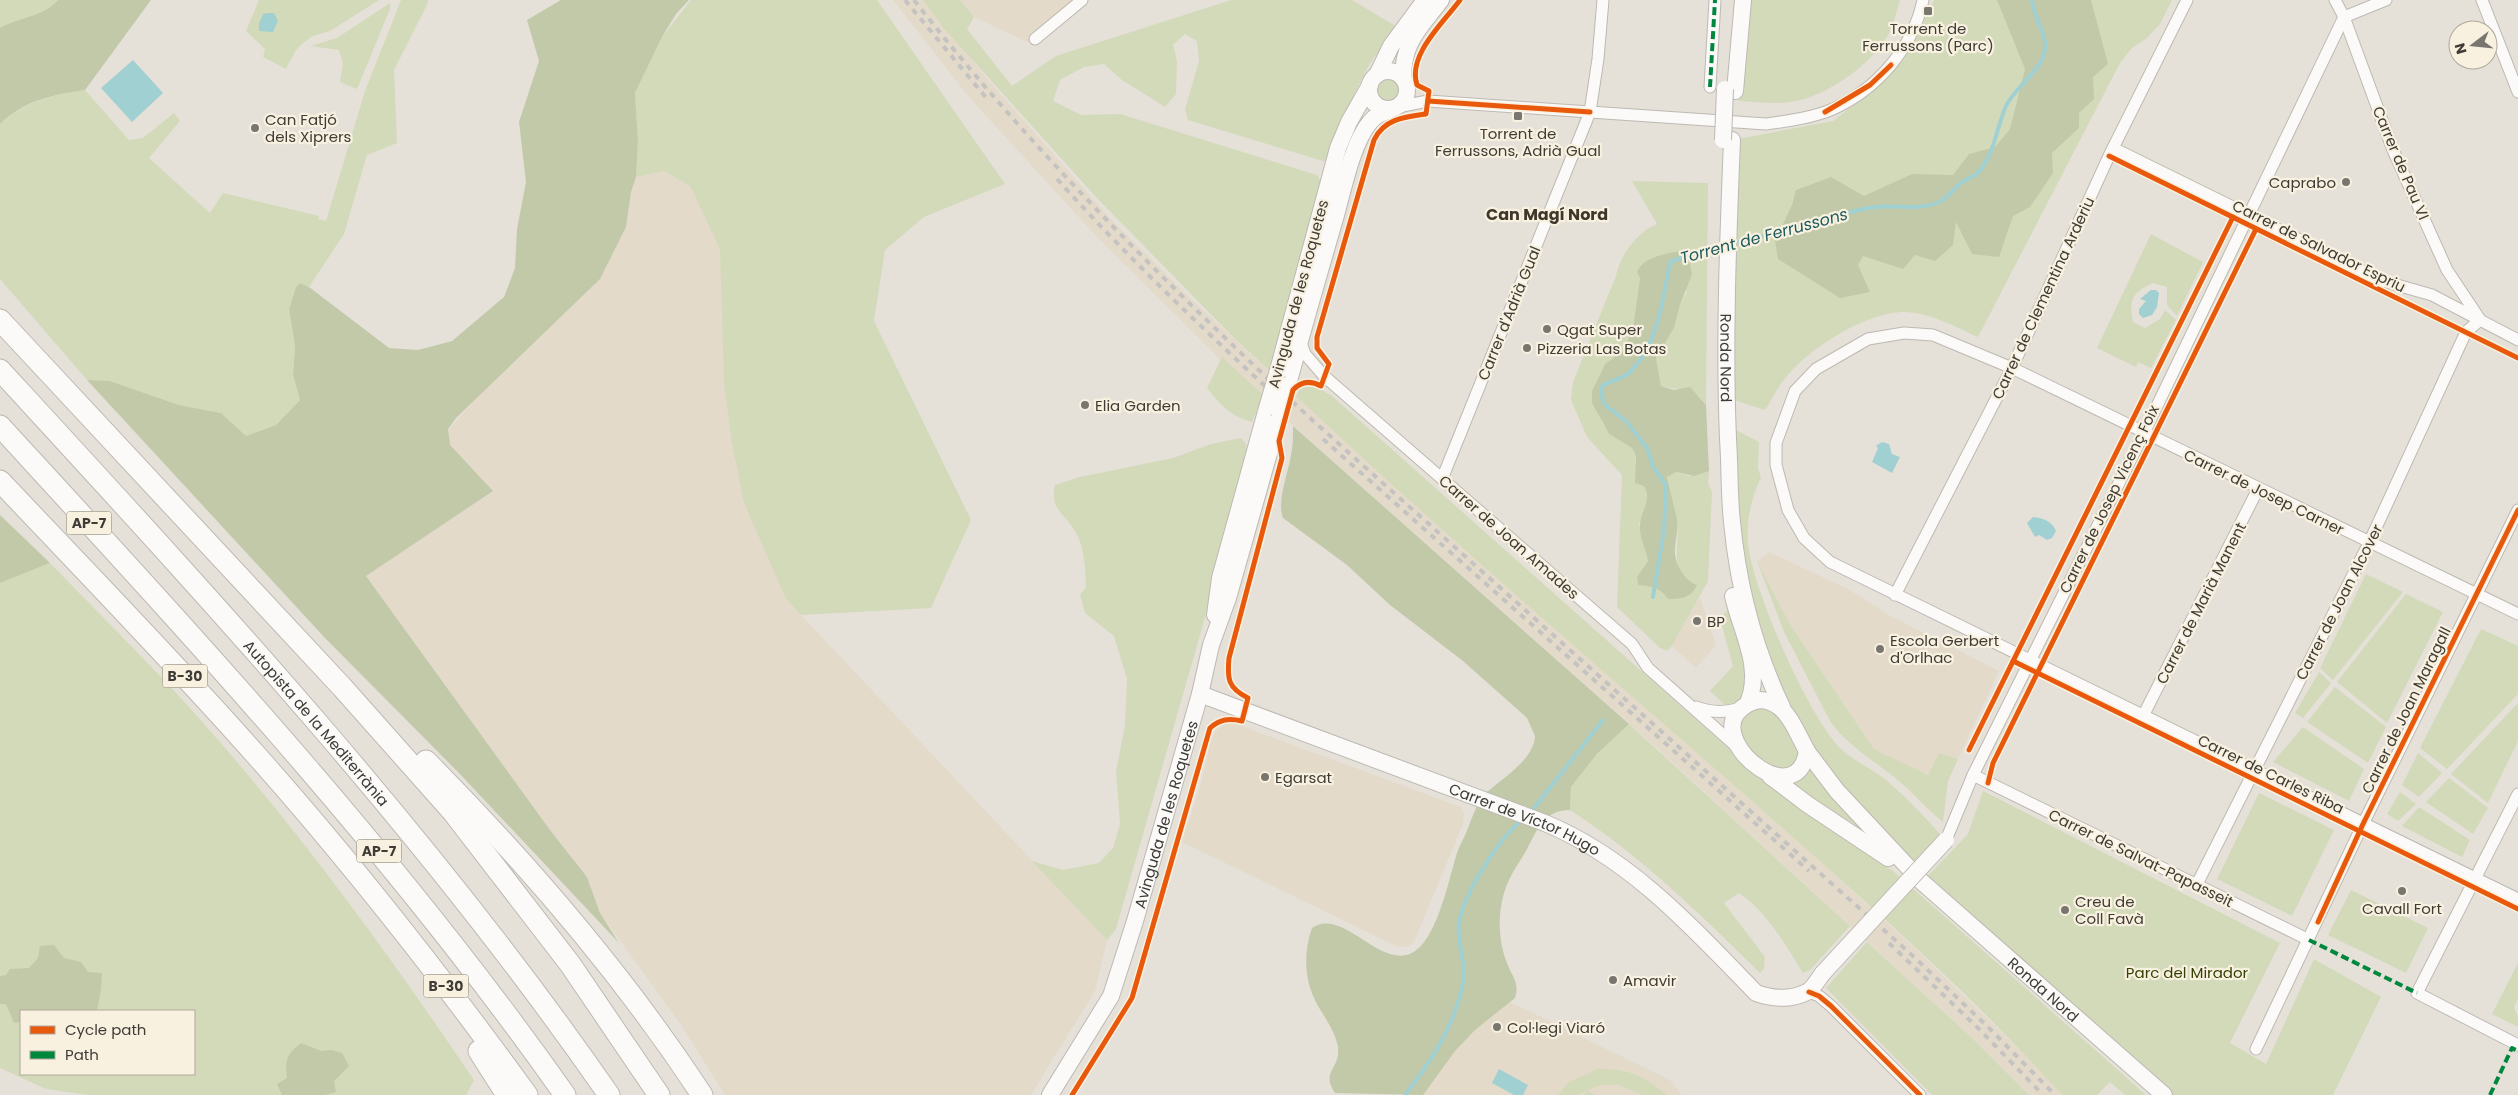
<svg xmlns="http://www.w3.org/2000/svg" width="2518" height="1095" viewBox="0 0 2518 1095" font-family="Poppins,sans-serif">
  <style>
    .built { fill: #e3daca }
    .green { fill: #d3daba; fill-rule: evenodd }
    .forest { fill: #c2c9a9 }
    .water { fill: #a0d0d1 }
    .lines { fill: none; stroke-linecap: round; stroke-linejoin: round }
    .stream { stroke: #a0d0d1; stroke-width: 4 }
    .street-casing { stroke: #bdb9b2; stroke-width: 13 }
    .secondary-casing { stroke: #bdb9b2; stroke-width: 18 }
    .highway-casing { stroke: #bdb9b2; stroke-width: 23 }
    .street { stroke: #fbfaf9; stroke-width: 11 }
    .secondary { stroke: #fbfaf9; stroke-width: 16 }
    .highway { stroke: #fbfaf9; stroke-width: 21 }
    .rail { stroke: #c4c3c1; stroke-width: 4; stroke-dasharray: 6 6; stroke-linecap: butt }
    .secondary-bridge-casing { stroke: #bdb9b2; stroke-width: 18; stroke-linecap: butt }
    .secondary-bridge { stroke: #fbfaf9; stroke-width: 16 }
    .quiet { stroke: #00873e; stroke-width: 4; stroke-dasharray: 8 4; stroke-linecap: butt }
    .cycleway-casing { stroke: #f9f1e0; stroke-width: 8 }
    .cycleway { stroke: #e8590c; stroke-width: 5 }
    .poi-dot { fill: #79766f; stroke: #f9f1e0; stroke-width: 2 }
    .labels { text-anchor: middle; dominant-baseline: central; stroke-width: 4.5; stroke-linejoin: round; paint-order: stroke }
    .shield { fill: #f9f1e0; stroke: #777269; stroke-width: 1 }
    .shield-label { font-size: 14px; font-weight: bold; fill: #3f3c36 }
    .poi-label { font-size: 15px; fill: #3f3c36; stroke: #f9f1e0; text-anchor: start }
    .street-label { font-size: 15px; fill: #3f3c36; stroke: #f9f1e0 }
    .park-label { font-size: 15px; fill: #344104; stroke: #f9f1e0 }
    .neighbourhood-label { font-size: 16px; font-weight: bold; fill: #3e372a; stroke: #f9f1e0 }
    .water-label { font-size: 16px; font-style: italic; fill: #1c595c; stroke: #f9f1e0 }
  </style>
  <rect width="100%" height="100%" fill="#e5e1d9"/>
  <g class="built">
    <polygon points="893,0 924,0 990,82 1108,216 1189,297 1336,433 1821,862 1921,954 2035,1065 2062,1095 2029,1095 1974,1040 1660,751 1234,373 1096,236 968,96"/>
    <polygon points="960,0 1082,0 1035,39 1027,42 974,17"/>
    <polygon points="664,171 690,186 709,214 720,249 726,277 724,384 731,438 786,599 1107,940 1095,991 1031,1095 725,1095 681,1025 600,913 587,877 550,830 366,576 493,491 449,445 448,430 626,227 631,192 636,177"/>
    <polygon points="1769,552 1848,589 1889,615 1999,671 1958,759 1939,753 1928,775 1874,749 1791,626 1757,561"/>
    <polygon points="1700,597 1716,645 1696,668 1672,646"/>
    <polygon points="1231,722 1461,807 1464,813 1463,824 1414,942 1408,947 1398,947 1182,842 1201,784 1211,739 1215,731 1224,724"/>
    <polygon points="1451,973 1670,1080 1682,1095 1409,1095"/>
  </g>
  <g class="green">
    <path d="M0 0H58C43 17 19 17 0 28Z"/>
    <polygon points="259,0 379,0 330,31 313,36 303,43 296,50 286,69 263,57 265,49 246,31"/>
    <path d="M401 0H428L427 5 394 70 397 143 367 155 344 234 309 287 300 283 296 287 289 309 295 346 293 375 300 400 276 425 246 436 221 413 179 405 110 381 87 380 0 279V124C25 101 52 95 85 90L129 140 143 138 174 113 180 121 149 158 210 213 223 193 319 216 318 219 326 221 365 91Z"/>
    <polygon points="691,0 877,0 1005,184 924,217 885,250 874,321 971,520 931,608 801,615 786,599 744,503 731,438 724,384 720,249 690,186 664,171 636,177 638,141 635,93 662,37"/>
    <path d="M923 0H960L974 17 967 29 1012 86 1056 56 1231 0H1352L1394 25 1396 30C1388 44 1375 53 1368 67 1352 96 1339 127 1331 159L1323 161 1188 120 1185 109 1199 61 1197 41 1185 34 1173 45 1177 61 1176 94 1165 107 1122 80 1104 64 1084 67 1060 80 1053 101 1081 115 1120 114 1317 175 1321 182 1270 371 1232 336 1095 196 942 26Z"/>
    <path d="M1748 0H1900C1897 9 1895 20 1891 29 1877 61 1829 95 1796 101 1778 105 1757 102 1739 101Z"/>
    <path d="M1934 0H2172L2160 24 2147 38 2132 48 2120 63 1978 337C1956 327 1926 311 1902 312 1862 314 1806 350 1783 381 1776 390 1771 401 1765 410L1727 398 1732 140 1833 121 1883 81 1905 58Z"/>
    <polygon points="390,3 390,9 357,89 340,82 343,64 339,50 311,46 337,38"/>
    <circle cx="1388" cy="90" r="13"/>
    <path d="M1632 181 1708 183 1706 405C1691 384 1682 392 1661 386L1656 358 1674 328 1680 305 1687 291 1640 278 1633 328 1623 351 1605 364 1592 391 1602 423 1609 434 1632 448 1636 456 1635 463 1648 492 1646 509 1639 524 1648 561 1637 577 1638 585H1650L1664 592 1697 585C1666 575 1681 541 1677 519 1674 505 1670 491 1667 476L1676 472 1689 476 1709 471 1708 483 1712 492 1708 581 1672 646 1667 651 1660 648 1617 607 1622 475 1587 437 1571 400 1573 382 1616 276C1620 255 1637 232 1657 224Z"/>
    <path d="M2151 234 2203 262 2177 316 2167 305V287L2153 283C2132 293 2129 298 2133 322L2145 328 2160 319 2165 310 2176 320 2151 368 2138 362 2136 367 2097 348Z"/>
    <path d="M1222 357 1263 395 1252 422C1232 417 1219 404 1207 388Z"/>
    <path d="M1306 387H1316L1332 396 1783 797 1893 871 2146 1095H2125L2110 1082 2097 1095H2062C1967 989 1858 895 1752 801 1599 667 1444 535 1296 396L1300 389Z"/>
    <path d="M1728 426 1759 442 1758 468 1761 478C1751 498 1746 522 1748 544 1753 590 1809 719 1842 750 1855 762 1873 769 1886 780 1905 796 1923 815 1940 834L1911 869 1806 750 1746 604Z"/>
    <path d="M1241 438 1246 444 1247 455 1204 621 1116 929 1107 940 1032 861 1063 870 1099 863 1113 848 1120 824 1116 772 1125 725 1127 679 1114 636 1085 613 1080 595 1086 587C1085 570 1085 548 1076 533 1066 514 1049 510 1055 485L1080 477 1173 458 1211 444Z"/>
    <path d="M1757 561 1791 626 1874 749 1928 775 1939 753 1958 759 1948 781 1943 822C1928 810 1915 795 1900 782 1877 762 1848 747 1830 721L1784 632Z"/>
    <path d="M50 563C107 622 166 679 219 741 312 848 395 963 474 1080L466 1095H89L46 1089 0 1068V583ZM21 1011H194V1074H21Z"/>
    <polygon points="2366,574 2403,592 2333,680 2320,668"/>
    <polygon points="2406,594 2443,612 2387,723 2337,682"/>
    <polygon points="1731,606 1748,668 1743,698 1726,706 1710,691 1733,666 1720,619"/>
    <polygon points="2481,629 2518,646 2518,694 2447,769 2420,748"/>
    <polygon points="2319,672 2331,683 2303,718 2295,713"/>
    <polygon points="2335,687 2386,727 2368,763 2307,722"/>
    <polygon points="2518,703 2518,741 2488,803 2451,774"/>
    <polygon points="1760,707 1775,711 1800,752 1792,769 1771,768 1750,750 1741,737 1740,720 1745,714"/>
    <path d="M1629 724 1850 926 1810 970 1803 973C1784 943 1768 913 1739 893L1724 903 1765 957 1764 969 1760 973C1700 914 1641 856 1570 810L1571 787 1597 754Z"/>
    <polygon points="2303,727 2364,769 2349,801 2273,762"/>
    <polygon points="2418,753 2442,773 2419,797 2402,785"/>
    <polygon points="1809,768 1871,838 1789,781 1804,774"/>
    <polygon points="2449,778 2488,808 2473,834 2426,802"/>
    <polygon points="1983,791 2280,943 2230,1043 2266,1064 2314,959 2381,997 2333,1095 2164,1095 1922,882 1968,834"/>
    <polygon points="2400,792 2416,804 2398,821 2387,814"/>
    <polygon points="2259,793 2334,830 2292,916 2217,879"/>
    <polygon points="2419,807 2470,840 2462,857 2402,826"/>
    <polygon points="2351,890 2428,928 2406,973 2328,935"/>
    <polygon points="1867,942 1974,1040 2029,1095 1932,1095 1826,988"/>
    <polygon points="2518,963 2518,998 2514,1008 2518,1017 2518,1027 2492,1014"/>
    <path d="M1598 1069C1628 1069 1644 1075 1667 1095H1643L1618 1085H1601L1587 1090 1595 1095H1584L1586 1091 1578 1095H1558L1569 1082Z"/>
  </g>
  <g class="forest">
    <path d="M58 0H151L85 90C52 95 25 100 0 124V28C19 17 43 17 58 0Z"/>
    <polygon points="561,0 689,0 676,14 662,37 635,93 638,141 636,177 631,192 626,227 600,279 456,418 448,429 450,445 493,491 366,576 550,830 587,877 600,913 619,943 458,772 325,638 87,380 110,381 179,405 221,413 246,436 276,425 300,400 293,375 295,346 289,309 296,287 300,283 309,287 389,348 418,350 452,341 504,297 515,268 517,229 526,182 519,122 539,61 527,20"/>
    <polygon points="1997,0 2091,0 2108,64 2093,77 2094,99 2079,113 2079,128 2052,153 2053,173 2030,207 2013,216 1999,257 1972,254 1956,222 1953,245 1935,261 1915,255 1903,269 1863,256 1858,265 1870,292 1840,298 1778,259 1775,241 1792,205 1796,190 1831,177 1864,196 1912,174 1953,175 1969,154 1995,147 2010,129 2025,69"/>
    <path d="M1680 251 1689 260 1692 274 1680 305 1674 328 1656 358 1661 386 1674 390 1690 387 1706 405 1709 471 1694 476 1676 472 1667 477C1670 491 1674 505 1677 519 1679 532 1674 542 1675 554 1676 566 1686 582 1697 585 1691 598 1681 599 1668 599 1661 588 1651 586 1638 585L1637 577 1648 561C1646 549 1639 537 1640 525 1640 511 1653 501 1644 486L1635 483 1636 456 1632 448 1609 434 1592 403V391L1605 364 1623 351 1633 328 1640 278 1637 272C1643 257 1665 254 1680 251Z"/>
    <path d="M1293 426 1629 724 1597 754 1571 787 1570 810C1543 811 1539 827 1528 847 1522 859 1514 869 1509 880 1497 905 1497 938 1507 963 1512 977 1520 982 1515 998L1475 1030 1455 1051 1423 1095 1335 1093C1320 1071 1341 1069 1338 1047 1335 1032 1326 1019 1318 1006 1304 981 1303 954 1312 928 1342 907 1377 966 1410 954 1437 943 1449 878 1457 853 1460 844 1465 837 1468 828 1472 818 1476 806 1482 797 1484 793 1490 790 1493 787 1509 774 1534 757 1535 736L1527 718 1463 661 1390 605 1347 565 1283 518C1276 500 1290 469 1292 449 1293 442 1293 434 1293 426Z"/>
    <polygon points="0,515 50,563 0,583"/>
    <polygon points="54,945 64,958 81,962 88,972 102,973 101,990 97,1011 21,1011 21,1022 14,1023 6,1004 0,1004 0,976 6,975 10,969 29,968 38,958 40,946"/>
    <path d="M301 1043 321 1051 331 1050 342 1053 349 1066 334 1081 336 1092 325 1095H282L277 1084 287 1078C285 1060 286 1055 301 1043Z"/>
  </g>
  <g class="water">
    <polygon points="267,13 274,13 278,21 273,32 259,31 259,24 263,14"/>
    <polygon points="133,60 163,93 132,122 101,88"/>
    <polygon points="2151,290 2156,290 2159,293 2157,307 2152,315 2143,318 2139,314 2139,309 2146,301 2140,299"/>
    <polygon points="1882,442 1889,444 1892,454 1900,457 1892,473 1872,462 1878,448 1876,446"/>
    <path d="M2033 517C2043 518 2052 521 2056 531L2052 538 2047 540 2039 535 2035 537 2027 523Z"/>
    <polygon points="1499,1069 1528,1085 1523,1095 1514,1095 1492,1083"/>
  </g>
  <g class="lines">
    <g class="stream">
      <path d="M1732 244C1778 234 1822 218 1868 208 1893 203 1916 212 1939 202 1949 197 1954 188 1962 182 1969 178 1976 176 1981 169 1995 151 1997 126 2006 106 2016 85 2048 67 2045 43 2043 28 2033 15 2032 0"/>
      <path d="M1653 597 1664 530 1666 485 1653 467 1647 448 1626 421 1605 405 1602 397V386C1610 381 1624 378 1630 372 1658 344 1663 298 1670 262L1691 254 1725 245"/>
      <polyline points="1531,812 1603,720"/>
      <path d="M1405 1095C1430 1063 1453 1028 1462 988 1468 965 1456 942 1459 923 1463 895 1499 838 1522 820"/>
    </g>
    <g class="street-casing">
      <g id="street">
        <polyline points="2335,0 2344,17 2393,150 2447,270 2479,318"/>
        <polyline points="2482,0 2518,92"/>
        <polyline points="1035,39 1082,0"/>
        <polyline points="1710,87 1715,0"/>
        <path d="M1397 107 1428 101 1766 124C1788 121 1812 118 1833 109 1877 89 1913 48 1923 0"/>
        <polyline points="2113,148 2383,281 2432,295 2518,340"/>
        <polyline points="1300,340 1305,354 1324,376 1632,644 1648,668 1738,748"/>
        <polyline points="1442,479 1590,112 1598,59 1603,0"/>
        <polyline points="1895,595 2012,368 2109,156 2187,0"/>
        <polyline points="2518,614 2012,368 1933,335 1904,333 1868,339 1816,369 1795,391 1776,443 1776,465 1788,510 1804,538 1830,562 2518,899"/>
        <path d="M1696 707C1712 713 1727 713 1743 707"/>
        <polyline points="2143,716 2258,489"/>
        <polyline points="1973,775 2309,940"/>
        <polyline points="2518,794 2417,993 2518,1045"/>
        <polyline points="1946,840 1973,775 2144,433 2344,17 2386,0"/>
        <polyline points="2196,886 2369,543 2466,332 2480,320"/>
        <polyline points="1809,992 1819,996 1831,1006 1920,1095"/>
        <polyline points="2256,1049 2363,824 2518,510"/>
      </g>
    </g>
    <g class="secondary-casing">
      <g id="secondary">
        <circle cx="1388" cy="90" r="19"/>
        <polyline points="1377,75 1391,46 1425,0"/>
        <path d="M1403 78C1403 41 1420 28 1441 0"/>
        <polyline points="1735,91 1743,0"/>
        <path id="s1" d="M1732 140C1728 240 1724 340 1728 439 1730 467 1729 495 1732 522 1738 586 1755 650 1782 707"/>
        <polyline points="1277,374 1338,148 1349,122 1370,85"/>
        <path d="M1288 385C1303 328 1320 271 1336 215 1344 187 1352 144 1370 122 1376 115 1382 113 1390 110"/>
        <path d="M1733 596C1741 632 1763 667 1748 703"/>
        <polyline points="1215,615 1220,578 1267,408"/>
        <path id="s2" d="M1200 694 1545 823C1630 858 1694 929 1756 993 1773 999 1791 1000 1807 992 1813 989 1819 978 1823 973"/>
        <path d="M1760 700C1787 701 1795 730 1807 751 1797 813 1712 746 1737 713 1744 705 1750 702 1760 700Z"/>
        <path id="s3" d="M1806 750 1837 791 1922 882 2164 1095"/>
        <polyline points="1770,776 1807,804 1888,858"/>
        <path id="s4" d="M1050 1095 1111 996 1135 921 1200 694 1211 645 1228 598 1279 418"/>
      </g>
    </g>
    <g class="highway-casing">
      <g id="highway">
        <polyline points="0,320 342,687 453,812 570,964 659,1095"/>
        <path id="s5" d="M0 370C214 603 429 835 609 1095"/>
        <path d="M0 426C197 641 396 855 565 1095"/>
        <path d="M0 481C86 572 173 661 256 755 352 863 442 978 527 1095"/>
        <path d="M426 761C528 864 622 973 702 1095"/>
        <polyline points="479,1051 507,1095"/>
      </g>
    </g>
    <use href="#street" class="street"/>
    <use href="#secondary" class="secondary"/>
    <use href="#highway" class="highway"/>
    <g class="rail">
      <polyline points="905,0 988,100"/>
      <path d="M914 0C1033 152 1169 287 1310 418L1914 957 1986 1025 2055 1095"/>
      <path d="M1057 179C1130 260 1209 335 1290 409"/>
      <polyline points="1323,439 1809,871"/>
      <polyline points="1889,943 1980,1030 2043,1095"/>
    </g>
    <g class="secondary-bridge-casing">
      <g id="secondary-bridge">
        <polyline points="1723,140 1725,89"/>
        <polyline points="1267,408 1277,374"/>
        <polyline points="1279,418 1288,385"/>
        <polyline points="1823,973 1946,840"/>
      </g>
    </g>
    <use href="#secondary-bridge" class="secondary-bridge"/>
    <g class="quiet">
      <polyline points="1710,87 1715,0"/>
      <polyline points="2309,940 2417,993"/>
      <polyline points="2490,1095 2512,1048 2518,1051"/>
    </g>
    <g class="cycleway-casing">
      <g id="cycleway">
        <polyline points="1428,101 1590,112"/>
        <polyline points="1825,112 1870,85 1891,65"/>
        <polyline points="2109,156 2518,358"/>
        <polyline points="2013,661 2518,909"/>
        <polyline points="1969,750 2233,217"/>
        <polyline points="1988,783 1993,763 2256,229"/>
        <polyline points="2318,922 2363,824 2518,510"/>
        <polyline points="1809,992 1819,996 1831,1006 1920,1095"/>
        <path d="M1072 1095 1132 998 1210 728C1220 719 1229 718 1242 721L1248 698C1228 688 1227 679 1229 658L1282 458 1279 441 1293 390C1301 381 1310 380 1321 386L1329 364 1317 348V337L1374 140C1384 119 1404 117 1426 114L1429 91 1417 85C1407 55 1444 22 1460 0"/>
      </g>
    </g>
    <use href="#cycleway" class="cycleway"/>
  </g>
  <g class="poi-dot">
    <rect x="1923" y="6" width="10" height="10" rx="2.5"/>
    <rect x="1513" y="111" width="10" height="10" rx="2.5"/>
    <circle cx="255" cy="128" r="5"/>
    <circle cx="2346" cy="182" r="5"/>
    <circle cx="1547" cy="329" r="5"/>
    <circle cx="1527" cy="348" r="5"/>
    <circle cx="1085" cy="405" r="5"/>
    <circle cx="1697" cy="621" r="5"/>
    <circle cx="1880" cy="649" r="5"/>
    <circle cx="1265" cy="777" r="5"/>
    <circle cx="2402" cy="891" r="5"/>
    <circle cx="2065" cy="910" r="5"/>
    <circle cx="1613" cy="980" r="5"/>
    <circle cx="1497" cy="1027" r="5"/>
  </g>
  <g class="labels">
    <g class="shield">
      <rect x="66.5" y="511.5" width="45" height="23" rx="4"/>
      <rect x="162.5" y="664.5" width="45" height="23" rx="4"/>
      <rect x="356.5" y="839.5" width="45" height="23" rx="4"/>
      <rect x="423.5" y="974.5" width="45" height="23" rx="4"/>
    </g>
    <g class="shield-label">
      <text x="89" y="523">AP-7</text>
      <text x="185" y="676">B-30</text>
      <text x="379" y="851">AP-7</text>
      <text x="446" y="986">B-30</text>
    </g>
    <g class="poi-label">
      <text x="1928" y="28" text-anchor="middle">Torrent de<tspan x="1928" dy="17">Ferrussons (Parc)</tspan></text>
      <text x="265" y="119">Can Fatjó<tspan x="265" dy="17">dels Xiprers</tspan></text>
      <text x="1518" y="133" text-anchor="middle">Torrent de<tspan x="1518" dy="17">Ferrussons, Adrià Gual</tspan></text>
      <text x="2336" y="182" text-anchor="end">Caprabo</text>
      <text x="1557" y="329">Qgat Super</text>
      <text x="1537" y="348">Pizzeria Las Botas</text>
      <text x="1095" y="405">Elia Garden</text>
      <text x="1707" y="621">BP</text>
      <text x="1890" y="640">Escola Gerbert<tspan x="1890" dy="17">d'Orlhac</tspan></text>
      <text x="1275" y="777">Egarsat</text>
      <text x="2075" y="901">Creu de<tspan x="2075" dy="17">Coll Favà</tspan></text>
      <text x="2402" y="908" text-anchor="middle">Cavall Fort</text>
      <text x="1623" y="980">Amavir</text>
      <text x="1507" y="1027">Col·legi Viaró</text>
    </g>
    <g class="street-label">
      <text transform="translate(2401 163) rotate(67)">Carrer de Pau VI</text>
      <text transform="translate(2319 246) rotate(26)">Carrer de Salvador Espriu</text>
      <text transform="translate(1298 294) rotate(-75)">Avinguda de les Roquetes</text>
      <text transform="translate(2043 298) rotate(-65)">Carrer de Clementina Arderiu</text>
      <text transform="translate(1509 313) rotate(-68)">Carrer d'Adrià Gual</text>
      <text stroke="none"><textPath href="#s1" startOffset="218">Ronda Nord</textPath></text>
      <text transform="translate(2264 492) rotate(26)">Carrer de Josep Carner</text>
      <text transform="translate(2109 499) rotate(-64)">Carrer de Josep Vicenç Foix</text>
      <text transform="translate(1509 537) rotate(41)">Carrer de Joan Amades</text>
      <text transform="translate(2339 602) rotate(-63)">Carrer de Joan Alcover</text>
      <text transform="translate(2201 603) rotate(-63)">Carrer de Marià Manent</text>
      <text transform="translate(2406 710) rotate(-64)">Carrer de Joan Maragall</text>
      <text stroke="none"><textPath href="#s5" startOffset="474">Autopista de la Mediterrània</textPath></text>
      <text transform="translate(2271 774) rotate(26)">Carrer de Carles Riba</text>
      <text stroke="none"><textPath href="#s4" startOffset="306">Avinguda de les Roquetes</textPath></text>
      <text stroke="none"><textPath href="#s2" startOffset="348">Carrer de Víctor Hugo</textPath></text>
      <text transform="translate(2141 858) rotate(26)">Carrer de Salvat-Papasseit</text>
      <text stroke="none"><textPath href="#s3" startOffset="338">Ronda Nord</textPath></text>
    </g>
    <g class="park-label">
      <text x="2187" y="972">Parc del Mirador</text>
    </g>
    <g class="neighbourhood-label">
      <text x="1547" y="214">Can Magí Nord</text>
    </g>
    <g class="water-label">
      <text transform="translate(1764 236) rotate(-15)">Torrent de Ferrussons</text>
    </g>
  </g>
  <rect x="20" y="1010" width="175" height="65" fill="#f9f1e0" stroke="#afa99c"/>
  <rect x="30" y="1026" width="25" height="8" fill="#e8590c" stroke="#afa99c"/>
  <text x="65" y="1035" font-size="15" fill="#3f3c36">Cycle path</text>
  <rect x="30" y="1051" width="25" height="8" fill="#00873e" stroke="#afa99c"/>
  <text x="65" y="1060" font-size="15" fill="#3f3c36">Path</text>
  <g transform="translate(2473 45) rotate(254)"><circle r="24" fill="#f9f1e0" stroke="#afa99c"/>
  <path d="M0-4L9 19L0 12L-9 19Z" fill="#79766f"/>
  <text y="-8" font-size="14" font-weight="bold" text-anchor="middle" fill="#3f3c36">N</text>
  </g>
</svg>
